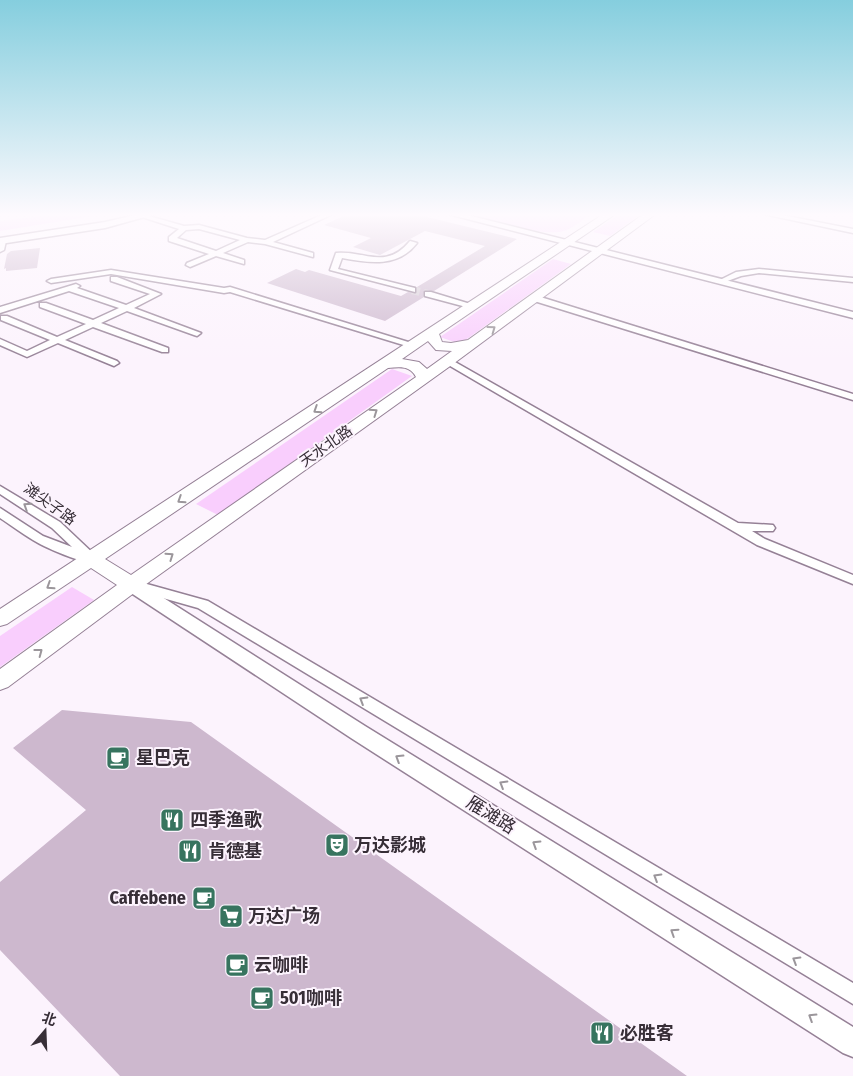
<svg xmlns="http://www.w3.org/2000/svg" width="853" height="1076" viewBox="0 0 853 1076" font-family="'Fira Sans Condensed','Noto Sans SC',sans-serif">
  <style>
    .green { fill: #f9cefd }
    .building { fill: #cdb8ce }
    .lines { fill: none; stroke-linecap: round; stroke-linejoin: round }
    .street-tunnel { stroke: #d5ccd5; stroke-width: 8; stroke-dasharray: 8 4; stroke-linecap: butt }
    .street-casing { stroke: #958196; stroke-width: 3 }
    .secondary-casing { stroke: #958196; stroke-width: 3 }
    .primary-casing { stroke: #958196; stroke-width: 2 }
    .street { fill: #fff; fill-rule: evenodd }
    .secondary { fill: #fff; fill-rule: evenodd }
    .primary { fill: #fff; fill-rule: evenodd }
    .oneway { stroke: #9b969b }
    .labels { text-anchor: middle; dominant-baseline: central; stroke-width: 4; stroke-linejoin: round; paint-order: stroke }
    .street-label { font-size: 15px; fill: #372e37; stroke: #fcf3fd }
    .near-poi-label { font-size: 18px; font-weight: bold; fill: #372e37; stroke: #fcf3fd; text-anchor: start }
    .near-street-label { font-size: 18px; fill: #372e37; stroke: #fcf3fd }
  </style>
  <rect width="100%" height="100%" fill="#fcf3fd"/>
  <g class="green">
    <polygon points="66,213 111,213 0,231 0,221"/>
    <path d="M460 213H593C585 218 576 226 567 230 545 239 484 219 460 213Z"/>
    <polygon points="621,213 642,213 610,236 593,232"/>
    <polygon points="553,259 571,264 460,344 440,337"/>
    <polygon points="392,369 412,376 218,515 196,504"/>
    <polygon points="72,587 94,600 0,667 0,636"/>
  </g>
  <g class="building">
    <polygon points="350,213 391,213 404,216 411,213 517,239 434,291 424,291 424,297 385,321 267,283 296,269 305,272 309,270 401,296 408,292 416,293 417,287 485,246 425,231 380,255 353,247 371,238 324,225"/>
    <polygon points="40,248 37,268 6,271 6,268 4,269 7,254 11,251"/>
    <polygon points="62,710 191,722 687,1076 120,1076 0,950 0,882 86,810 13,748"/>
  </g>
  <g class="lines">
    <polyline class="street-tunnel" points="412,290 428,294"/>
    <g class="street-casing">
      <g id="street">
        <path d="M326 213H335L273 242 313 253V257L265 244 248 242 223 253 244 260V264L216 256 190 267 186 265 187 263 209 254 169 241V237L179 229 139 216 142 214 184 226 199 225 247 238 265 240ZM199 229 240 240 216 251 177 238 186 230Z"/>
        <polygon points="758,213 772,213 853,229 853,233"/>
        <polygon points="0,239 6,241 4,250 0,252"/>
        <path d="M410 241 417 243C398 268 369 263 342 258L338 269 415 288V292L330 270 336 253C365 250 385 271 410 241Z"/>
        <polygon points="759,269 853,278 853,282 759,273 741,276 722,283 718,281 736,272"/>
        <polygon points="111,270 224,288 230,287 418,345 416,347 410,347 230,292 224,293 111,274 51,283 47,281 51,279"/>
        <polygon points="111,277 117,277 161,294 134,308 201,333 197,336 194,335 127,311 101,323 168,348 168,352 162,352 93,327 65,340 117,361 119,363 114,366 58,343 27,357 0,345 0,339 27,351 50,340 1,320 1,316 7,316 57,337 86,324 40,307 40,303 46,303 93,320 119,308 69,291 0,313 0,307 76,284 80,286 77,288 126,305 150,294 111,281"/>
        <polygon points="425,292 431,292 477,306 470,308 425,296"/>
        <polygon points="534,295 853,394 853,400 531,300 530,298"/>
        <polygon points="448,358 738,523 773,525 775,528 773,531 752,531 765,539 853,575 853,584 757,545 445,363 443,361"/>
        <path d="M0 486 60 522 96 556 97 559 96 562C84 565 44 547 33 540 21 533 11 525 0 518V508L43 536 72 547 52 528 0 494Z"/>
        <polygon points="136,581 208,601 853,983 853,1004 198,608 131,589 129,586 131,583"/>
      </g>
    </g>
    <g class="secondary-casing">
      <g id="secondary">
        <polygon points="144,213 159,213 105,228 0,244 0,238 105,222"/>
        <polygon points="444,213 459,213 853,312 853,318"/>
        <polygon points="131,579 137,581 365,726 853,1027 853,1057 843,1053 351,738 125,589 122,585 125,581"/>
      </g>
    </g>
    <g class="primary-casing">
      <path id="primary" d="M605 213H617L439 334 442 342 451 343 468 340 645 213H657L453 364 138 590 8 687 0 690V669L117 585 91 568 7 624 0 626V609ZM428 341 436 350 452 351 427 369 419 362 402 359ZM388 368C399 367 410 365 416 377L131 575 105 559Z"/>
    </g>
    <use href="#street" class="street"/>
    <use href="#secondary" class="secondary"/>
    <use href="#primary" class="primary"/>
  </g>
  <defs><path id="oneway-chevron" d="M-2-3.5L2.5 0L-2 3.5" fill="none" stroke-width="1.6" stroke-linecap="round" stroke-linejoin="round" transform="scale(1.25)"/></defs>
  <g class="oneway">
    <use href="#oneway-chevron" transform="translate(492 329) rotate(-36)"/>
    <use href="#oneway-chevron" transform="translate(317 410) rotate(147)"/>
    <use href="#oneway-chevron" transform="translate(374 412) rotate(-35)"/>
    <use href="#oneway-chevron" transform="translate(181 500) rotate(147)"/>
    <use href="#oneway-chevron" transform="translate(27 506) rotate(-147)"/>
    <use href="#oneway-chevron" transform="translate(170 556) rotate(-35)"/>
    <use href="#oneway-chevron" transform="translate(50 586) rotate(147)"/>
    <use href="#oneway-chevron" transform="translate(39 652) rotate(-37)"/>
    <use href="#oneway-chevron" transform="translate(363 700) rotate(-149)"/>
    <use href="#oneway-chevron" transform="translate(399 758) rotate(-148)"/>
    <use href="#oneway-chevron" transform="translate(503 784) rotate(-149)"/>
    <use href="#oneway-chevron" transform="translate(536 844) rotate(-148)"/>
    <use href="#oneway-chevron" transform="translate(657 877) rotate(-149)"/>
    <use href="#oneway-chevron" transform="translate(674 932) rotate(-147)"/>
    <use href="#oneway-chevron" transform="translate(796 960) rotate(-149)"/>
    <use href="#oneway-chevron" transform="translate(812 1017) rotate(-148)"/>
  </g>
  <linearGradient id="sky" x2="0" y2="1"><stop stop-color="#85cede"/><stop offset="0.59" stop-color="#fefafe"/><stop offset="1" stop-color="#fefafe" stop-opacity="0"/></linearGradient>
  <rect width="853" height="364" fill="url(#sky)"/>
  <defs>
    <g id="cafe-square" transform="scale(1.25)"><rect x="-9" y="-9" width="18" height="18" rx="4" fill="#37745f" stroke="#fcf3fd"/><path d="M-5.5-4.5H6V0H3Q3 3.5 0 3.5H-2.5Q-5.5 3.5-5.5 0ZM3-3.2v2h1.7v-2ZM-6 4.5H4V6H-6Z" fill="#fff"/></g>
    <g id="restaurant-square" transform="scale(1.25)"><rect x="-9" y="-9" width="18" height="18" rx="4" fill="#37745f" stroke="#fcf3fd"/><path d="M-5-6h1v4h1v-4h1v4h1v-4h1v5L-1.5 .5V6h-2V.5L-5-1ZM5-6V6H3V1.5H1.5Q1.5-4 5-6Z" fill="#fff"/></g>
    <g id="theatre-square" transform="scale(1.25)"><rect x="-9" y="-9" width="18" height="18" rx="4" fill="#37745f" stroke="#fcf3fd"/><path d="M-5-5.5Q0-4 5-5.5V0Q5 5 0 6Q-5 5-5 0ZM-3.3-2.5H-1v1.5H-3.3ZM1-2.5H3.3v1.5H1ZM-2.8 1Q0 5.5 2.8 1Z" fill="#fff"/></g>
    <g id="supermarket-square" transform="scale(1.25)"><rect x="-9" y="-9" width="18" height="18" rx="4" fill="#37745f" stroke="#fcf3fd"/><path d="M-6-5.5h2.5l.6 2H6L4.5 2H-2.5L-4.4-4H-6ZM-1.5 3.2a1.3 1.3 0 1 0 .1 0ZM3 3.2a1.3 1.3 0 1 0 .1 0Z" fill="#fff"/></g>
  </defs>
  <g fill-rule="evenodd">
    <use href="#cafe-square" x="118" y="758"/>
    <use href="#restaurant-square" x="172" y="820"/>
    <use href="#theatre-square" x="337" y="845"/>
    <use href="#restaurant-square" x="190" y="851"/>
    <use href="#cafe-square" x="204" y="898"/>
    <use href="#supermarket-square" x="231" y="916"/>
    <use href="#cafe-square" x="237" y="965"/>
    <use href="#cafe-square" x="262" y="998"/>
    <use href="#restaurant-square" x="602" y="1033"/>
  </g>
  <g class="labels">
    <g class="street-label">
      <text transform="translate(326 446) rotate(-35)">天水北路</text>
      <text transform="translate(50 504) rotate(36)">滩尖子路</text>
    </g>
    <g class="near-poi-label">
      <text x="136" y="758">星巴克</text>
      <text x="190" y="820">四季渔歌</text>
      <text x="354" y="845">万达影城</text>
      <text x="208" y="851">肯德基</text>
      <text x="186" y="898" text-anchor="end">Caffebene</text>
      <text x="248" y="916">万达广场</text>
      <text x="254" y="965">云咖啡</text>
      <text x="280" y="998">501咖啡</text>
      <text x="620" y="1033">必胜客</text>
    </g>
    <g class="near-street-label">
      <text transform="translate(491 815) rotate(32)">雁滩路</text>
    </g>
  </g>
  <g transform="translate(45 1031) rotate(19)" stroke="#fcf3fd" stroke-width="4" paint-order="stroke">
  <path d="M0-4L9 19L0 12L-9 19Z" fill="#372e37"/>
  <text y="-8" font-size="14" font-weight="bold" text-anchor="middle" fill="#372e37">北</text>
  </g>
</svg>
